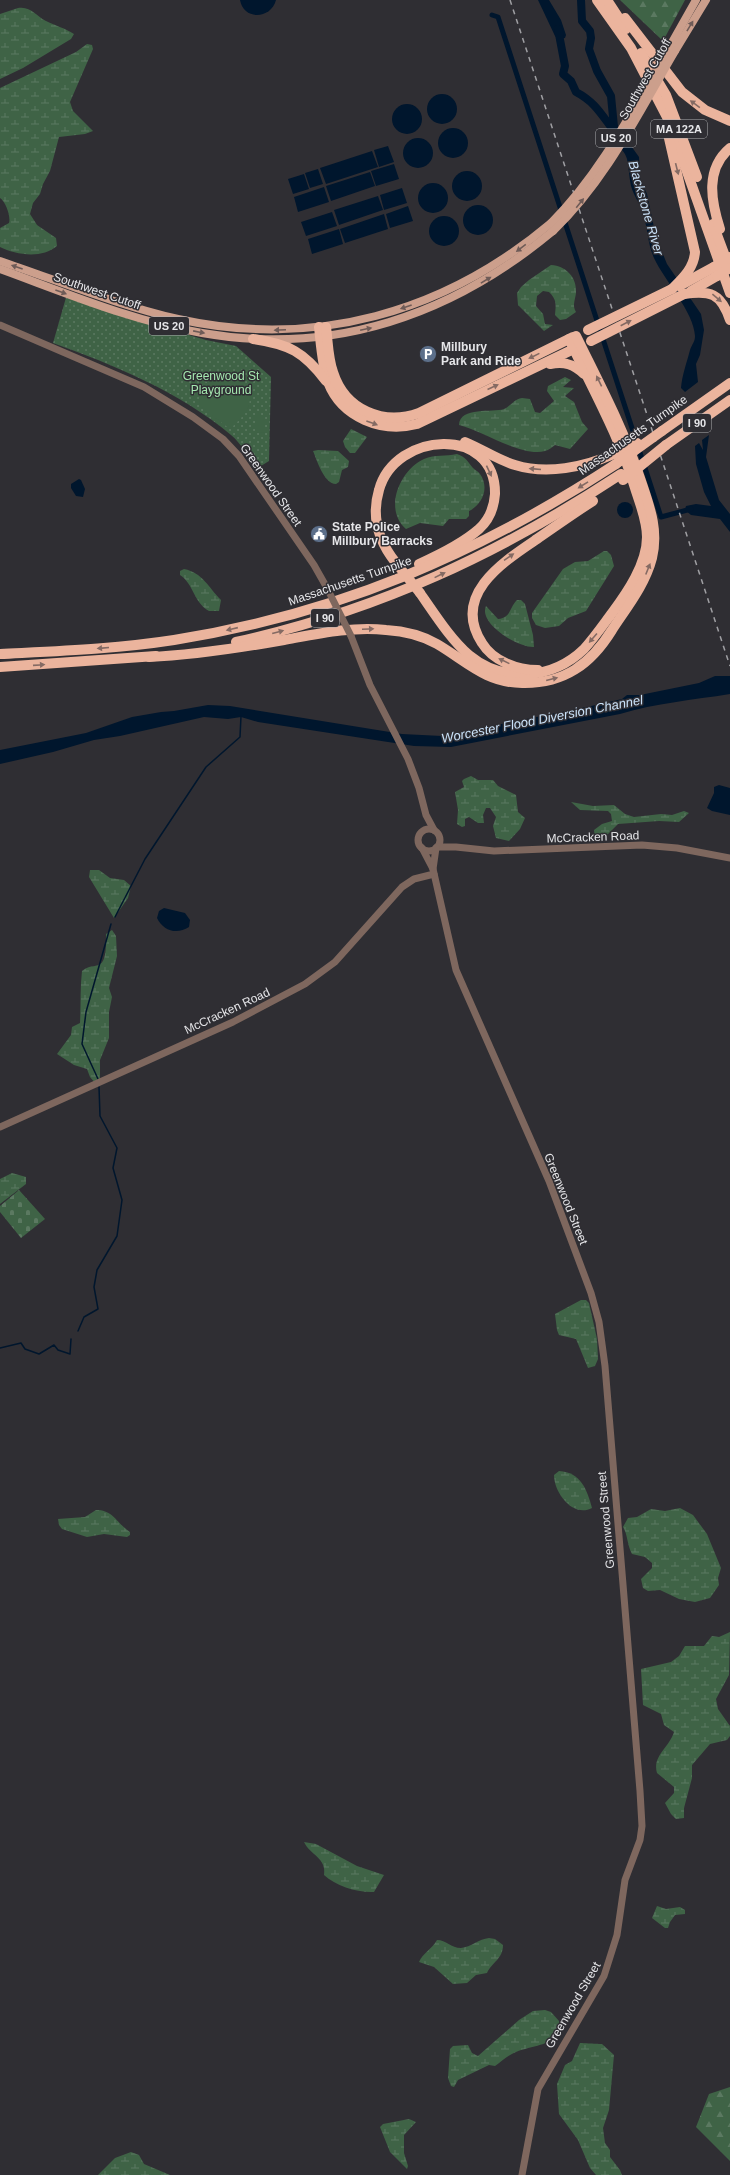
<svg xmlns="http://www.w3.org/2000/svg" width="730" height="2175" viewBox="0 0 730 2175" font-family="Arial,sans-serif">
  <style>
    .green { fill: url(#green-dots) }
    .forest { fill: url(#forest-firs) }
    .wetland { fill: url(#wetland-marsh) }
    .cemetery { fill: url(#cemetery-stones) }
    .pitch { fill: #3f6346 }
    .water { fill: #00162d }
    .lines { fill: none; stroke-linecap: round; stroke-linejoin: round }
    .stream { stroke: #00162d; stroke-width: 1.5 }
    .canal { stroke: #00162d; stroke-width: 5 }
    .river { stroke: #00162d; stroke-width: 8 }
    .minor { stroke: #7e675e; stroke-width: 7 }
    .major { stroke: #cc9f8c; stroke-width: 8 }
    .highway { stroke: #ebb49d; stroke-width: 10 }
    .rail { stroke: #9f9fa3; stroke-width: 1.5; stroke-dasharray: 5 5; stroke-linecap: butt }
    .minor-bridge { stroke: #7e675e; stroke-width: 7 }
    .major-bridge { stroke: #cc9f8c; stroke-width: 8 }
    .highway-bridge { stroke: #ebb49d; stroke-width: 10 }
    .oneway { fill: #6e5b57 }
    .oneway2 { fill: #846a63 }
    .labels { text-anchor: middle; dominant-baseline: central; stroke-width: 3; stroke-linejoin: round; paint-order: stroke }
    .shield { fill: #2f2e33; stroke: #afafb2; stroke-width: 1 }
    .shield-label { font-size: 11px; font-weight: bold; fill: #e6e6e9 }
    .street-label { font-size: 12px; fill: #e6e6e9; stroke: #2f2e33 }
    .poi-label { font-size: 12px; font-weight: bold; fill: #e6e6e9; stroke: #2f2e33; text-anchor: start }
    .park-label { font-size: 12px; fill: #a5e8b0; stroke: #2f2e33 }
    .water-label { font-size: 13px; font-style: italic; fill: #cae2f9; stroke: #2f2e33 }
  </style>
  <defs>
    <pattern id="green-dots" width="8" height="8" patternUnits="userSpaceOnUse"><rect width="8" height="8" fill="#3f6346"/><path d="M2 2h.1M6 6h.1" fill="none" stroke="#5b7961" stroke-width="1.8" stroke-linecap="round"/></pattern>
    <pattern id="forest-firs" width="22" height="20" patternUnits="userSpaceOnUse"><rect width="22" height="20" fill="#3f6346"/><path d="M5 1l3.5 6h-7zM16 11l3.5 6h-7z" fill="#5b7961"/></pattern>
    <pattern id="wetland-marsh" width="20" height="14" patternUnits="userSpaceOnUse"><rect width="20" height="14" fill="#3f6346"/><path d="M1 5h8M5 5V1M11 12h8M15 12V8" fill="none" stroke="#5b7961"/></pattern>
    <pattern id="cemetery-stones" width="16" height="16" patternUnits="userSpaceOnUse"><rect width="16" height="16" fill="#3f6346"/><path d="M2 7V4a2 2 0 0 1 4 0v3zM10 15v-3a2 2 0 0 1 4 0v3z" fill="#5b7961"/></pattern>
  </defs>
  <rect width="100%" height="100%" fill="#2f2e33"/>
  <path class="green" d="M67 294 114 313 206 340 236 346 271 377 269 461 256 469C249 458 241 443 231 435 180 392 114 365 53 343Z"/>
  <g class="forest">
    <polygon points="620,0 685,0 663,41"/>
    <polygon points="730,2087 730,2161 696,2127 709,2094"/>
  </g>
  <g class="wetland">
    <path d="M18 8C31 6 36 16 46 21 56 26 65 28 74 34L71 39 23 68 0 79V14Z"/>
    <path d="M87 44 92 45 93 49 70 102 73 111 93 131 85 134 59 137 50 171 43 184 40 194 33 203 30 214 37 225 56 238 57 246C42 259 16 255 0 247V228L9 223C11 217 6 202 0 198V88L76 52Z"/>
    <path d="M551 265C566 266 577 277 576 293 575 301 572 305 576 312L566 319 560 320 555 315C556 304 557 300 549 292L543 291 537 296 536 306 543 314 545 324 553 325 544 331 518 305 517 293 521 287 529 280Z"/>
    <path d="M565 377 571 380 563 387 574 388 565 396 574 402 582 422 588 429 570 449 555 445C552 447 549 450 545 451 523 458 481 430 459 425 460 406 493 413 504 409 511 406 514 399 522 398L530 399 535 412 540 413 554 401 547 391 548 386Z"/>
    <polygon points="351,429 367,437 355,453 350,453 345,447 343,441"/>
    <path d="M318 450 338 451 349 461 348 467 342 470 339 482 336 484C324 484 317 460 313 451Z"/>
    <path d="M457 454C466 457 467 461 473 468 475 470 479 472 480 474 490 488 482 505 469 511V516L466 519H449L443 526 420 523 406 529C383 509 400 470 424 459 435 454 446 457 457 454Z"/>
    <polygon points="604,551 607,551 611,555 614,566 586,611 568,618 559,626 545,628 536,625 532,618 532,613 563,569 575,562 588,561"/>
    <path d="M184 569C203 573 208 587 221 600L219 611H209C193 602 194 584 180 575V571Z"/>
    <path d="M517 600H521L525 604 533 635 534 647C519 648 478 624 486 606L498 619C511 618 509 608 517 600Z"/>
    <polygon points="471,776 478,780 493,780 498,786 516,795 518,812 525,818 520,829 509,841 496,838 493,826 496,817 490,808 486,808 483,815 484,823 478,823 469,817 465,819 465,826 462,827 457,824 458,810 455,792 464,787 462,781 464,779"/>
    <polygon points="571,802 593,806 614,805 625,814 634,817 661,814 672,815 684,811 689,813 679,822 659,821 618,824 604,838 598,840 595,839 594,830 602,824 612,821 611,814 608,811 580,810"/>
    <polygon points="90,870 99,870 110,878 124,880 131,886 128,898 114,918 89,877"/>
    <path d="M112 930 116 936 117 956 109 988 112 997 109 1012V1038L100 1060V1079L96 1084 90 1077 87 1069 74 1065 57 1054 71 1035 72 1027 80 1023C81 1005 80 988 82 971 92 964 93 968 100 964 107 961 106 941 106 934Z"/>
    <polygon points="12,1173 26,1177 26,1184 0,1204 0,1179"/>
    <polygon points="581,1300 586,1300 589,1303 597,1339 598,1359 595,1366 588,1368 576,1339 559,1335 557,1330 555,1314"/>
    <path d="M559 1471C581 1472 587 1490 592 1508 573 1518 554 1493 554 1475Z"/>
    <path d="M680 1508 693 1515 707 1534 721 1568 718 1578 719 1585 710 1598 695 1602 679 1599 660 1590 648 1591 643 1588 641 1579 652 1568V1563L645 1557 632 1554C627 1545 628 1535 623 1527L628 1518 637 1517 651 1509 665 1511Z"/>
    <path d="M96 1510C114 1510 116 1523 130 1532V1535L127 1537 104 1534 87 1537 62 1529 59 1525 58 1519 85 1517Z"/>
    <path d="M730 1632 729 1675 716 1699 718 1709 730 1726V1736L727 1740 710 1744 692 1765V1778L684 1808V1818L676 1819 671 1814 665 1803 674 1793V1787L657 1773C652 1756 669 1748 674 1732L664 1725 661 1714 643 1705 641 1669 671 1662 679 1656 685 1646H704L712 1636 719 1637Z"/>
    <path d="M304 1842 316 1844 357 1866 384 1875 374 1892C358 1893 336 1886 324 1875 327 1858 310 1855 304 1842Z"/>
    <polygon points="657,1906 666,1909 680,1907 685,1910 685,1914 675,1915 670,1922 668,1928 665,1928 652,1918"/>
    <path d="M489 1938 495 1939 503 1945C503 1959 492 1962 487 1973L476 1975 467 1983 453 1984 434 1967 419 1962C423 1953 432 1949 437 1940 446 1940 451 1948 461 1948 471 1947 479 1939 489 1938Z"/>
    <path d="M545 2010 551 2012 559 2021C560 2047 535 2044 516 2052 508 2055 502 2061 495 2066L489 2065 458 2080 454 2087 451 2086 448 2078 450 2049 453 2046 468 2045 472 2053 478 2056 519 2020 533 2011Z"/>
    <path d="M580 2043C581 2043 599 2044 602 2044L614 2055 609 2110 603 2128 605 2143 610 2150V2157L620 2170 622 2175H596L590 2168 578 2140 559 2114 557 2084 565 2065 572 2061Z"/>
    <polygon points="409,2119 416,2122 404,2135 404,2153 408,2166 407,2169 390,2152 380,2127 383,2124"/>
    <polygon points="131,2152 139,2155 144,2164 170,2175 98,2175 115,2158"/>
  </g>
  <polygon class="cemetery" points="19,1190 45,1219 21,1238 0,1212 0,1206"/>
  <g class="pitch">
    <path d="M222 368 241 375C255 403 252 408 230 429L200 406 199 399Z"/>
    <polygon points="256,415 265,415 265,433 256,432"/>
  </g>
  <g class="water">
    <path d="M240 0H276C271 19 244 21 240 0Z"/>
    <polygon points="538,0 549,0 561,20 566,35 565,38 558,39 555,36"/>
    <circle cx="442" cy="109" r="15"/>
    <circle cx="407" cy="119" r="15"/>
    <path d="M614 116 619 129 639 157 640 178 647 194 656 237 667 264 701 314 704 330 700 355 696 364 698 382 685 392 681 388C682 375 687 362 690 350 692 344 695 342 695 336 694 312 664 280 654 258 648 245 648 231 644 217 642 206 634 197 631 186 629 177 629 168 627 159 623 143 600 140 611 117Z"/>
    <circle cx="453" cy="143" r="15"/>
    <circle cx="418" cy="153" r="15"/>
    <polygon points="388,146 394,162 379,167 374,150"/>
    <polygon points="372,151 378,167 326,184 320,168"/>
    <polygon points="394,164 399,179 376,186 371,171"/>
    <polygon points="318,169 323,184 310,188 305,173"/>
    <circle cx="467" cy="186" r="15"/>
    <polygon points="370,172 375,186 331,201 326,186"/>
    <polygon points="304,174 309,189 293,194 288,179"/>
    <circle cx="433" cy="198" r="15"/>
    <polygon points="324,187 329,202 298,212 294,197"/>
    <polygon points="402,188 407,203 384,210 380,195"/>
    <polygon points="378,196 383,210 339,225 334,210"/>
    <circle cx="478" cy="220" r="15"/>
    <polygon points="408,206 413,221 390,228 386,214"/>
    <polygon points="332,212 337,226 306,236 301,222"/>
    <polygon points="384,214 388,229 345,243 340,229"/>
    <circle cx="444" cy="231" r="15"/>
    <polygon points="339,229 343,244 312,254 308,239"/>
    <polygon points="709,435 706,457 719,500 730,514 730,532 720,519 691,515 685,510 686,506 696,504 711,506 704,492 696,464 695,446 699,443 703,450 702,440"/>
    <polygon points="79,479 81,480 85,489 83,497 76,496 71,488 71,484"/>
    <circle cx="625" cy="510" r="8"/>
    <path d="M715 676H730V694C693 700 656 703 620 714L451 747 414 746 258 722 241 717 228 719 204 717 120 736 94 740 53 752 0 764V750L86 733 132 717 161 712 174 711 208 705 230 706 402 734 442 736 591 706 622 699 627 695H640L699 683Z"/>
    <polygon points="719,785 730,788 730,815 712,811 707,808 714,793 714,787"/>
    <path d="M164 908 185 913 190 920 189 927C177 935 163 931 157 918L159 911Z"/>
  </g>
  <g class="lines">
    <g class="stream">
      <polyline points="115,917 145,859 206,767 240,737 241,716"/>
      <polyline points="98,1079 82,1044 86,1012 111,924"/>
      <polyline points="78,1331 84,1317 98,1309 94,1287 97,1270 117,1236 122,1200 113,1168 117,1148 100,1116 99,1087"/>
      <polyline points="0,1348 21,1343 25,1349 39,1354 54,1345 58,1350 70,1354 71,1339"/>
    </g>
    <polyline class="canal" points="492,15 498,17 661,517 691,509"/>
    <g class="river">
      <polyline points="581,0 582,21 590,31 591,38 589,49 597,71 611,96 614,127"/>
      <path d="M558 29 565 66 563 74 571 81 576 92C595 102 601 114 614 131"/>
    </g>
    <g class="minor">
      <polyline points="0,325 144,387 193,417 223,439 239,456 314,565 327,588"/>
      <polyline points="351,636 370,685 408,759 419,788 426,815 434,830"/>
      <circle cx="429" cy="840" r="11"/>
      <polyline points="437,847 456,847 494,851 642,845 677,848 730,858"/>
      <polyline points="422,848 433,869 456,970 549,1181 591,1293 599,1322 605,1366 640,1791 642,1826 640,1840 625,1880 617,1935 604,1976 538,2089 522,2175"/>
      <polyline points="433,869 436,848"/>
      <polyline points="0,1127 233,1022 305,984 335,962 402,887 414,879 434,874"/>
    </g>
    <g class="major">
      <polyline points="670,46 696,0"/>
      <polyline points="675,51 706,0"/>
      <path d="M0 261C59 281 117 305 178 319 315 349 444 313 551 223"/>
      <path d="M0 269C66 293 132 321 202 333 334 356 452 315 553 231"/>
    </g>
    <g class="highway">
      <polyline points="597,0 631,48 669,121 730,293"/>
      <polyline points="607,0 626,29"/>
      <polyline points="625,18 682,92 705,110 730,121"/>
      <polyline points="641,53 666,95 697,177"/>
      <path d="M668 134 695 252C694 268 683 278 672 289"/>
      <polyline points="713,224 729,267"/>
      <path d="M720 229C711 201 705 169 730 148"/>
      <polyline points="679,286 714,267"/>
      <polyline points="691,291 717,276"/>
      <path d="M684 294C710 290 721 293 730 320"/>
      <path d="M319 327C321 345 322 365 328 382 342 418 382 433 417 424L578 347"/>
      <path d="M326 327C328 342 328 358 333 372 345 410 383 426 419 413L573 337"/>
      <path d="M253 339C289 344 304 352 326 381"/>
      <path d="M550 364C564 361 574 364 584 374"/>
      <polyline points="662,431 730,383"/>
      <path d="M465 442C482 449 498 460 515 465 547 475 584 467 614 454"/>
      <polyline points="666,445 730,400"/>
      <path d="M396 563C379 542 371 517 379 490 395 431 496 425 495 494 494 508 489 520 479 529 462 544 439 555 419 564"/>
      <path d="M420 593C434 613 451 640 469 655 503 683 552 680 584 649 594 638 603 625 612 613 627 593 647 564 647 537 647 520 640 504 635 488 619 435 592 388 569 339"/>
      <path d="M236 642C379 610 499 554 621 474"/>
      <path d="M0 654C58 651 116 649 174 640 338 614 478 554 616 464"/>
      <path d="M149 657C195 655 239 648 284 640 317 634 353 626 386 630 403 631 423 636 437 644 466 661 486 683 522 683 564 684 591 664 612 630 627 607 645 585 652 558 659 529 649 505 640 478 623 428 599 383 576 336"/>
      <polyline points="0,667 156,656"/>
      <path d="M538 670C517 670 493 661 482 643 451 595 503 562 537 539 556 526 574 513 593 501"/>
    </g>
    <polyline class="rail" points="510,0 730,666"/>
    <polyline class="minor-bridge" points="327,588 351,636"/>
    <g class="major-bridge">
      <path d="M551 223C602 172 634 107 670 46"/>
      <path d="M553 231C606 180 638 114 675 51"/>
    </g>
    <g class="highway-bridge">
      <polyline points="714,267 730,257"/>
      <polyline points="717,276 730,268"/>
      <polyline points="588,330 672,289"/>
      <polyline points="591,341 684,294"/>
      <polyline points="614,454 637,443"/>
      <polyline points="616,464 662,431"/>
      <polyline points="623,480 666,445"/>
      <polyline points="396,563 420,593"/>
    </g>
  </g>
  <defs><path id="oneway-solid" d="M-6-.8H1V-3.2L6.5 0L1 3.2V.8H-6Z"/></defs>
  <g class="oneway">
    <use href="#oneway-solid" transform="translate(690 26) rotate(-59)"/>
    <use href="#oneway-solid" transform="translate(580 203) rotate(-51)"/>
    <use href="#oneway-solid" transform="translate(521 248) rotate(143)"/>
    <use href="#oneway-solid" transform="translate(17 267) rotate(-161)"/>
    <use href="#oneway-solid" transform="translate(486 280) rotate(-31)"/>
    <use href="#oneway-solid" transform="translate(61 292) rotate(20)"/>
    <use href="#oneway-solid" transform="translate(406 307) rotate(161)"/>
    <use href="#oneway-solid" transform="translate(366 329) rotate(-12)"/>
    <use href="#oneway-solid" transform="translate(280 330) rotate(178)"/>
    <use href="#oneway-solid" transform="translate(199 332) rotate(11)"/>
  </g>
  <g class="oneway2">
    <use href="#oneway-solid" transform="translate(695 104) rotate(-144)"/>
    <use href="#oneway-solid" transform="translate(677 169) rotate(76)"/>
    <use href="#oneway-solid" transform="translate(717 298) rotate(40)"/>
    <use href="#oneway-solid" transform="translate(626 323) rotate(-27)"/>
    <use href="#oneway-solid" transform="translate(534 356) rotate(154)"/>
    <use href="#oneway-solid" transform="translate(599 381) rotate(-116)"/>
    <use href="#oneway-solid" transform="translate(493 387) rotate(-24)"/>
    <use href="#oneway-solid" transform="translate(372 423) rotate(20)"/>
    <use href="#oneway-solid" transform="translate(535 469) rotate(-175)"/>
    <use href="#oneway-solid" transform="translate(489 471) rotate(65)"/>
    <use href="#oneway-solid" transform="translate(583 485) rotate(148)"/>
    <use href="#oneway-solid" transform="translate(509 557) rotate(-34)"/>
    <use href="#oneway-solid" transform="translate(648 569) rotate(-68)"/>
    <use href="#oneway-solid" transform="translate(440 575) rotate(-26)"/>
    <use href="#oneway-solid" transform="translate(232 629) rotate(167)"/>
    <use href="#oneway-solid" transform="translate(368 629) rotate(-2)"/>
    <use href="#oneway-solid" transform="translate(278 632) rotate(-15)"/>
    <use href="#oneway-solid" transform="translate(593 638) rotate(131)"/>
    <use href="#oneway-solid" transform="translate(103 648) rotate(175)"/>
    <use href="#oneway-solid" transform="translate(504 661) rotate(-154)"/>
    <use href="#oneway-solid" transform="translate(39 665) rotate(-4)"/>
    <use href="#oneway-solid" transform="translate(552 679) rotate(-14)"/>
  </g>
  <defs>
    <g id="parking-disc" transform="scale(0.9)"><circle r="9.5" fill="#5c6f8a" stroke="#2f2e33"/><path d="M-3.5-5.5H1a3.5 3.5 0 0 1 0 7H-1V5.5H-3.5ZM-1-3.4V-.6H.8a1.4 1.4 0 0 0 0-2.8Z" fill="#fff"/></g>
    <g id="civic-disc" transform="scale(0.9)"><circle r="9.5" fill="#5c6f8a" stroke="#2f2e33"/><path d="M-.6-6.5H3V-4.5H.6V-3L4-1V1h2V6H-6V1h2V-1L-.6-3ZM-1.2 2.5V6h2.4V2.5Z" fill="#fff"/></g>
  </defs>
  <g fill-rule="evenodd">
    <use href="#parking-disc" x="428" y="354"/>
    <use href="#civic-disc" x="319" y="534"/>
  </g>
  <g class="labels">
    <g class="shield">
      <rect x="651" y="120" width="56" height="18" rx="3"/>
      <rect x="596" y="129" width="40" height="18" rx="3"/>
      <rect x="149" y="317" width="40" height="18" rx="3"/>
      <rect x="683" y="414" width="28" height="18" rx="3"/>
      <rect x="311" y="609" width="28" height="18" rx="3"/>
    </g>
    <g class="shield-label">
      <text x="679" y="129">MA 122A</text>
      <text x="616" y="138">US 20</text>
      <text x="169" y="326">US 20</text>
      <text x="697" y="423">I 90</text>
      <text x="325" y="618">I 90</text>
    </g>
    <g class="street-label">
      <text transform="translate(645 79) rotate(-60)">Southwest Cutoff</text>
      <text transform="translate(97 291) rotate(19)">Southwest Cutoff</text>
      <text transform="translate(633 435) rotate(-35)">Massachusetts Turnpike</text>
      <text transform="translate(271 485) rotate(55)">Greenwood Street</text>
      <text transform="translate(350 581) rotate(-19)">Massachusetts Turnpike</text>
      <text transform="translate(593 837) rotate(-2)">McCracken Road</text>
      <text transform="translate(227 1011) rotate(-25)">McCracken Road</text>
      <text transform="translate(566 1199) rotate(68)">Greenwood Street</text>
      <text transform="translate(606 1520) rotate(-95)">Greenwood Street</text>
      <text transform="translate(573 2005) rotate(-60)">Greenwood Street</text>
    </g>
    <g class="poi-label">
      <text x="441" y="347">Millbury<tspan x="441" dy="14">Park and Ride</tspan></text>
      <text x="332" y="527">State Police<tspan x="332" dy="14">Millbury Barracks</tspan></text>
    </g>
    <g class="park-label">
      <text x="221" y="376">Greenwood St<tspan x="221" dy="14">Playground</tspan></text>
    </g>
    <g class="water-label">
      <text transform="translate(646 208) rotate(74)">Blackstone River</text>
      <text transform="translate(542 719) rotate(-11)">Worcester Flood Diversion Channel</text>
    </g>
  </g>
</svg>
